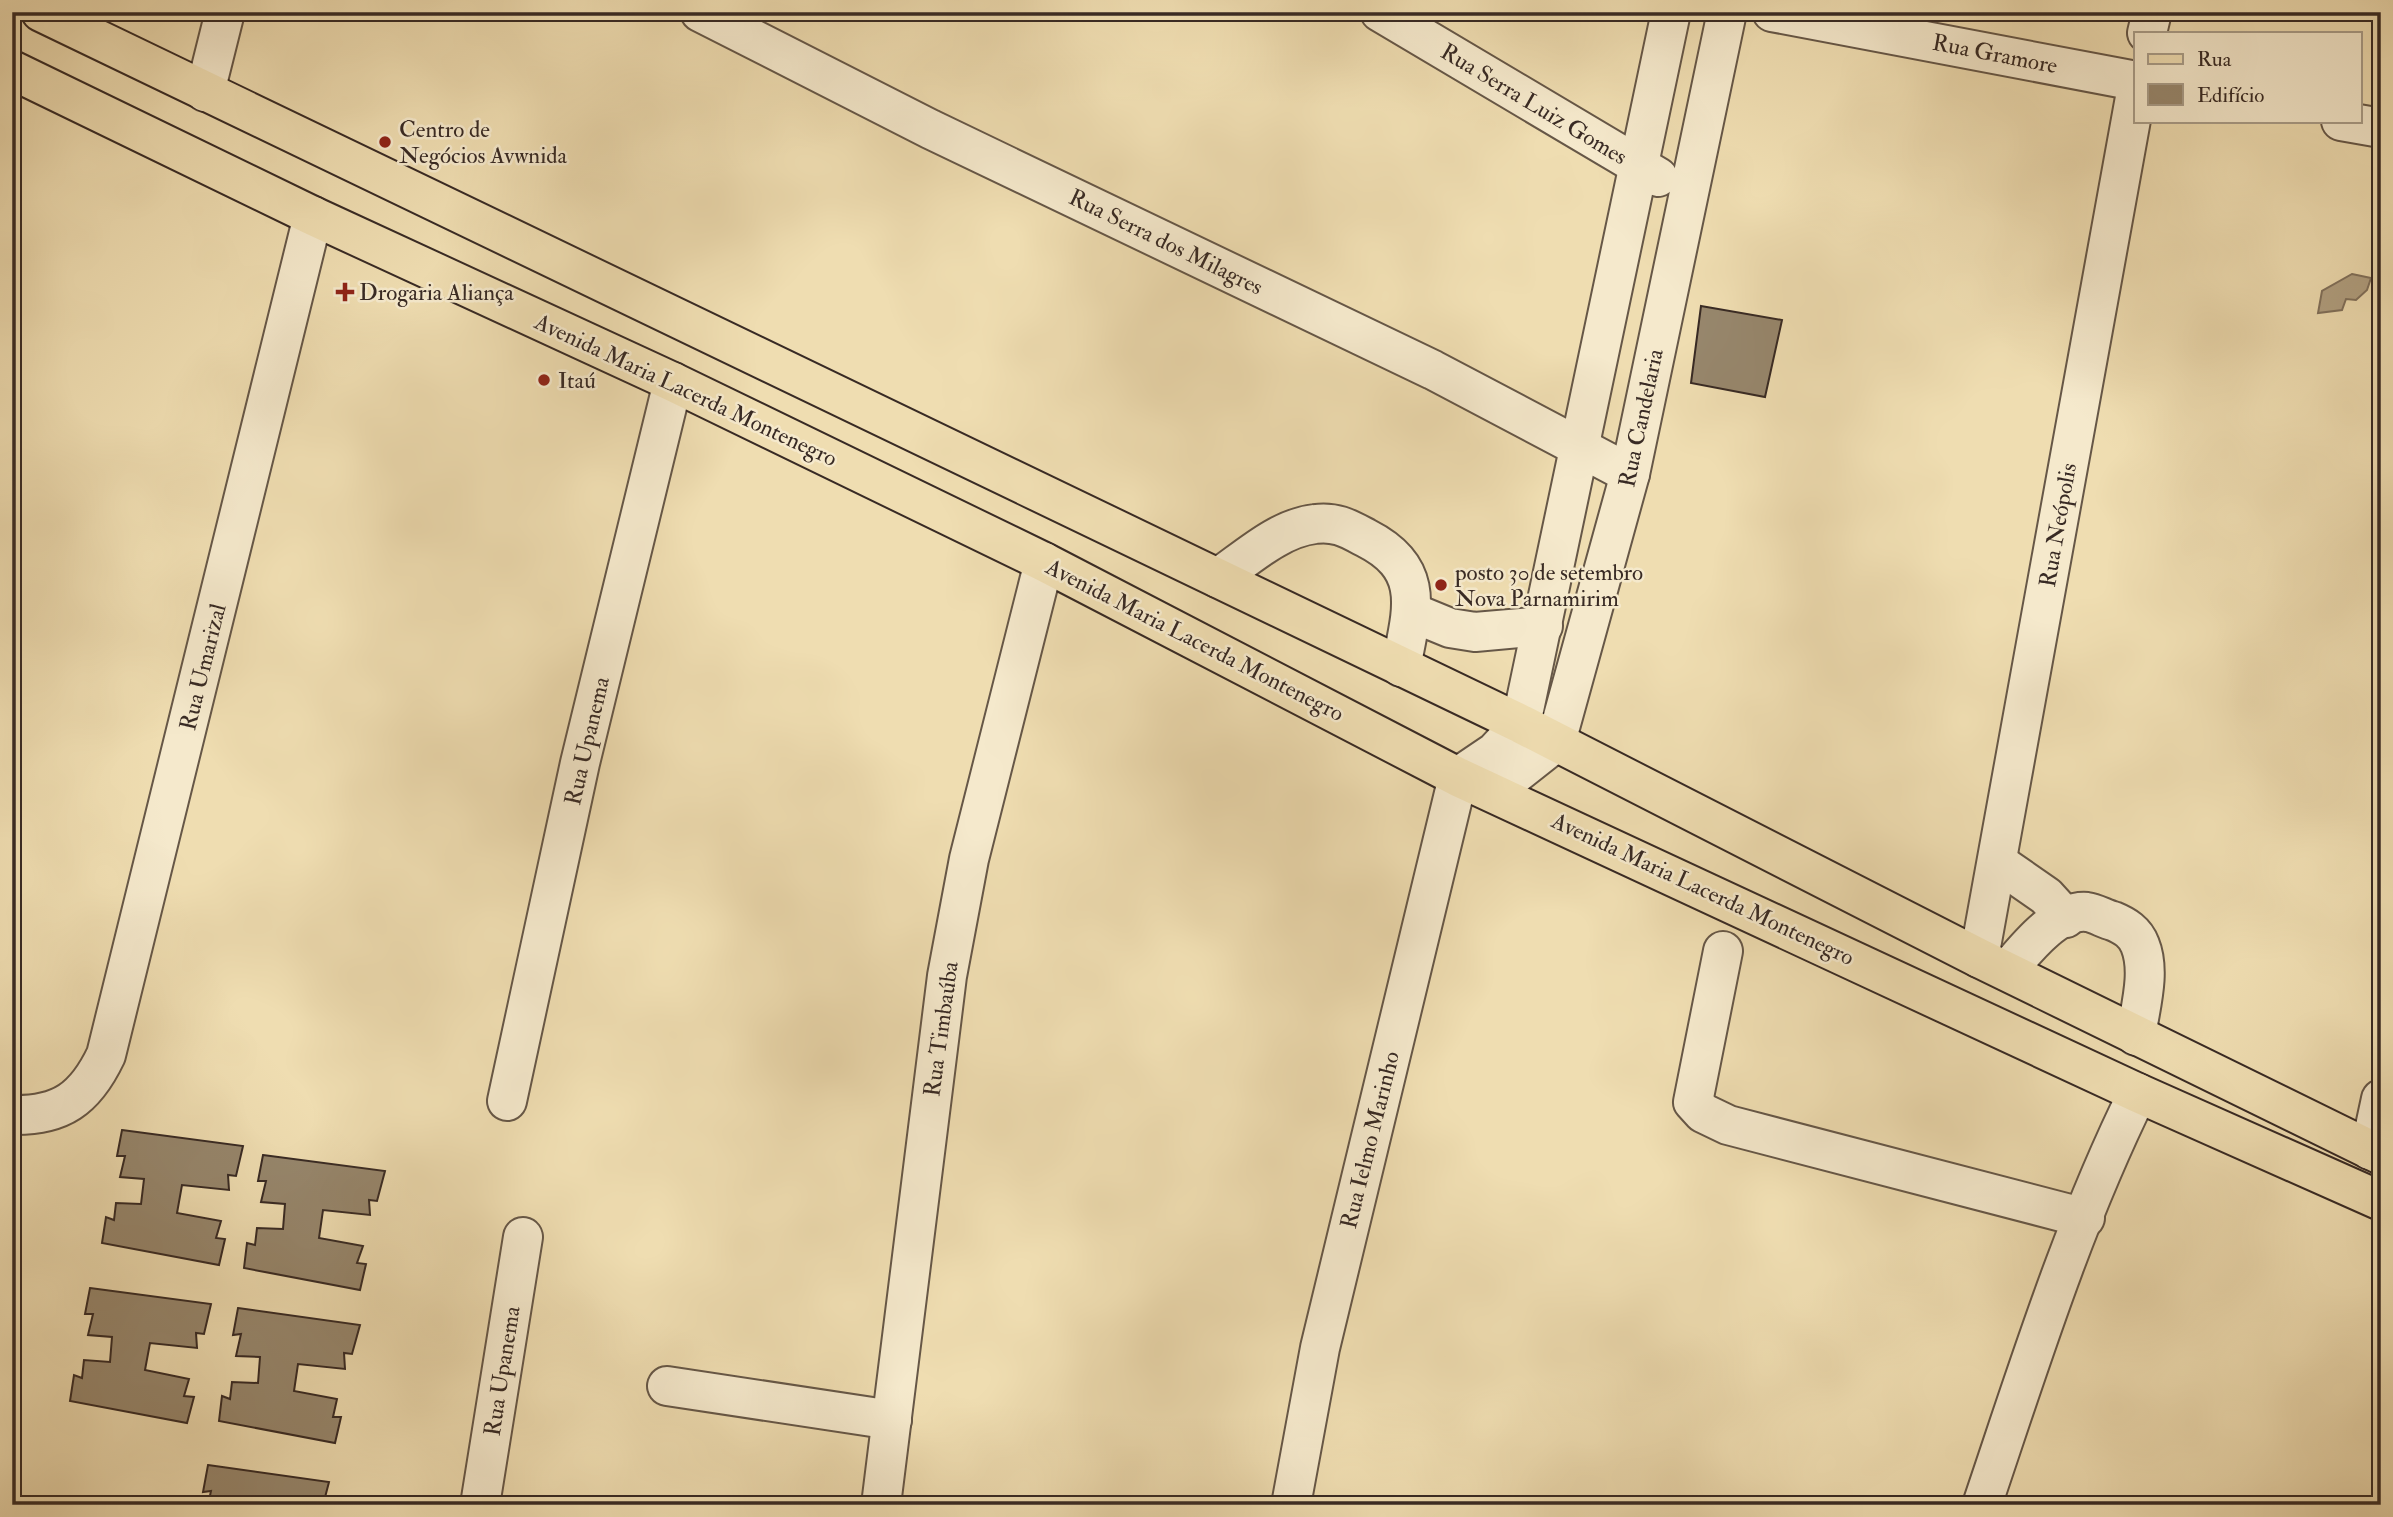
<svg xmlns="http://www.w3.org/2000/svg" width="2393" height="1517" viewBox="0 0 2393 1517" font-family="'IM FELL Double Pica',serif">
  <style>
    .water { fill: #b1a081; stroke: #81715c; stroke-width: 2 }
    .building { fill: #97876d; stroke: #382a24; stroke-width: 2 }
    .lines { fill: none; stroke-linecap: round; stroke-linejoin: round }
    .minor-casing { stroke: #665747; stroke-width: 42 }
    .major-casing { stroke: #382a24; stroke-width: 42 }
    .minor { stroke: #f5e9cc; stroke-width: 38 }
    .major { stroke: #efddb1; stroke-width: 38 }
    .poi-dot { fill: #8f2418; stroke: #f5e9cc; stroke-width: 2.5 }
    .labels { text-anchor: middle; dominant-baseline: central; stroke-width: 5; stroke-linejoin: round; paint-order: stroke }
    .street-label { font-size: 23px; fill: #382a24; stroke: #f5e9cc }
    .poi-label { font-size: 23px; fill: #382a24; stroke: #f5e9cc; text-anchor: start }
  </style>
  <rect width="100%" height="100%" fill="#efddb1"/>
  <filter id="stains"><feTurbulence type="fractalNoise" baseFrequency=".00286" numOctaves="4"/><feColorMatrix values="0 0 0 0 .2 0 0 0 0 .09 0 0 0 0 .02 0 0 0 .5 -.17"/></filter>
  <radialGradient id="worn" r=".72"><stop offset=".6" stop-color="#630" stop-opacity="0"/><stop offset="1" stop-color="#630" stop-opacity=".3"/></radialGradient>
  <polygon class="water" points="2352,274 2371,278 2367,290 2356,300 2346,299 2342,310 2318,313 2322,291"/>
  <g class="building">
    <polygon points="1701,306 1782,320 1765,397 1691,383"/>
    <polygon points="122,1130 243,1146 236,1176 228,1175 229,1190 182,1185 177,1213 221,1221 216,1238 225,1239 219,1265 102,1243 106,1217 114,1220 116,1203 141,1204 144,1179 120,1177 125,1156 117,1156"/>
    <polygon points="263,1155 385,1171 377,1201 369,1200 370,1215 323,1210 319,1238 363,1246 357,1263 366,1264 360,1290 244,1268 247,1243 255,1245 257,1228 283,1229 285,1204 261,1202 266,1181 258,1181"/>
    <polygon points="90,1288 211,1304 204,1334 196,1333 197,1348 150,1343 145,1370 189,1379 184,1396 194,1397 187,1423 70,1401 74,1375 82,1378 84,1360 110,1362 112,1337 88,1335 93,1314 85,1314"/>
    <polygon points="238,1308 360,1325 352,1354 344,1353 345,1369 298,1364 294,1391 337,1399 333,1417 341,1417 335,1443 219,1421 222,1396 230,1399 232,1382 258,1383 260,1357 236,1356 241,1334 233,1335"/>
    <polygon points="208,1465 329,1482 323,1505 208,1505 211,1491 203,1492"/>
  </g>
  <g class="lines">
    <g class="minor-casing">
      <g id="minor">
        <polyline points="700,12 930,129 1433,370 1630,474"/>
        <polyline points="1380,12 1658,177"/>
        <polyline points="1772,12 2136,81"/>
        <polyline points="2147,33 2152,12"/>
        <polyline points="205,92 225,12"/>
        <polyline points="2341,121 2381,128"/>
        <path d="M1218 578C1247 558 1279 528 1315 524 1336 521 1349 529 1366 538 1427 569 1412 610 1401 667"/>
        <polyline points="1411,612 1450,628 1475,632 1543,626"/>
        <polyline points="1494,791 1556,742 1630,474 1727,12"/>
        <polyline points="1997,862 2046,896 2066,918"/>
        <polyline points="1723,951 1693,1102 1703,1113 1728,1125 2085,1218"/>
        <polyline points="1979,958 2136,92"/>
        <path d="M2007 971C2024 951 2056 909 2087 912 2095 913 2105 919 2113 921 2125 926 2135 932 2140 945 2151 972 2140 1008 2136 1036"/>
        <polyline points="507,1101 580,763 673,382"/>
        <path d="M12 1115C61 1116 85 1099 106 1055L313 216"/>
        <polyline points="2370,1150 2381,1099"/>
        <polyline points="667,1386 892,1420"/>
        <polyline points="480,1505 523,1237"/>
        <polyline points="881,1505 947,976 969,859 1044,562"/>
        <polyline points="1291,1505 1320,1348 1458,777 1495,752 1521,724 1671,12"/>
        <path d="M1982 1505C2029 1366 2073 1224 2138 1093"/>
      </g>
    </g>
    <g class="major-casing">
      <g id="major">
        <polyline points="41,12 1521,724 1979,958 2381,1155"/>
        <polyline points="12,70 313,216 673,382 1044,562 1458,777 2138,1093 2381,1201"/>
      </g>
    </g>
    <use href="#minor" class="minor"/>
    <use href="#major" class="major"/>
  </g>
  <g class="poi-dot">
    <circle cx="385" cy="142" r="7"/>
    <path d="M341.5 281.5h7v7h7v7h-7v7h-7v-7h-7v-7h7z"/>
    <circle cx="544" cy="380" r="7"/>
    <circle cx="1441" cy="585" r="7"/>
  </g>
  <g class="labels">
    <g class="street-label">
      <text transform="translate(1995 54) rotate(11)">Rua Gramore</text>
      <text transform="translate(1534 104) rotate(31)">Rua Serra Luiz Gomes</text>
      <text transform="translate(1166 242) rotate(26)">Rua Serra dos Milagres</text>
      <text transform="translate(686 390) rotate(25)">Avenida Maria Lacerda Montenegro</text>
      <text transform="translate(1641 418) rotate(-78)">Rua Candelaria</text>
      <text transform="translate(2058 525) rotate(-80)">Rua Neópolis</text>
      <text transform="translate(1195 640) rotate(27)">Avenida Maria Lacerda Montenegro</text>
      <text transform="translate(203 667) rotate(-76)">Rua Umarizal</text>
      <text transform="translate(587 741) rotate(-77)">Rua Upanema</text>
      <text transform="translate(1703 889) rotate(25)">Avenida Maria Lacerda Montenegro</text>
      <text transform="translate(941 1029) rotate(-82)">Rua Timbaúba</text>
      <text transform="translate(1370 1140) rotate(-76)">Rua Ielmo Marinho</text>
      <text transform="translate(502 1371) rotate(-81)">Rua Upanema</text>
    </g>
    <g class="poi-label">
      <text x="399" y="129">Centro de<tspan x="399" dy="26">Negócios Avwnida</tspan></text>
      <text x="359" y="292">Drogaria Aliança</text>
      <text x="558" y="380">Itaú</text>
      <text x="1455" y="572">posto 30 de setembro<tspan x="1455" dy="26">Nova Parnamirim</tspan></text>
    </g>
  </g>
  <rect width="2393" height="1517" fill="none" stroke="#efddb1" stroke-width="42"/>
  <rect x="14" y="14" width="2365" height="1489" fill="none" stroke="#382a24" stroke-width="3.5"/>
  <rect x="21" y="21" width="2351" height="1475" fill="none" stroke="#382a24" stroke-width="2"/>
  <rect x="2134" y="32" width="228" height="91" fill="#f5e9cc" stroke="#a99d89" stroke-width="2"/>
  <rect x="2148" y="54" width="35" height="10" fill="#efddb1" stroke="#a99d89" stroke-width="2"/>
  <text x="2197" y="66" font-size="21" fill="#382a24">Rua</text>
  <rect x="2148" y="84" width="35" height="21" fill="#97876d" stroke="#a99d89" stroke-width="2"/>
  <text x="2197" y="102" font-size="21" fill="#382a24">Edifício</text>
  <rect width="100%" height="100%" filter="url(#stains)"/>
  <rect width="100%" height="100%" fill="url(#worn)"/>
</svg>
